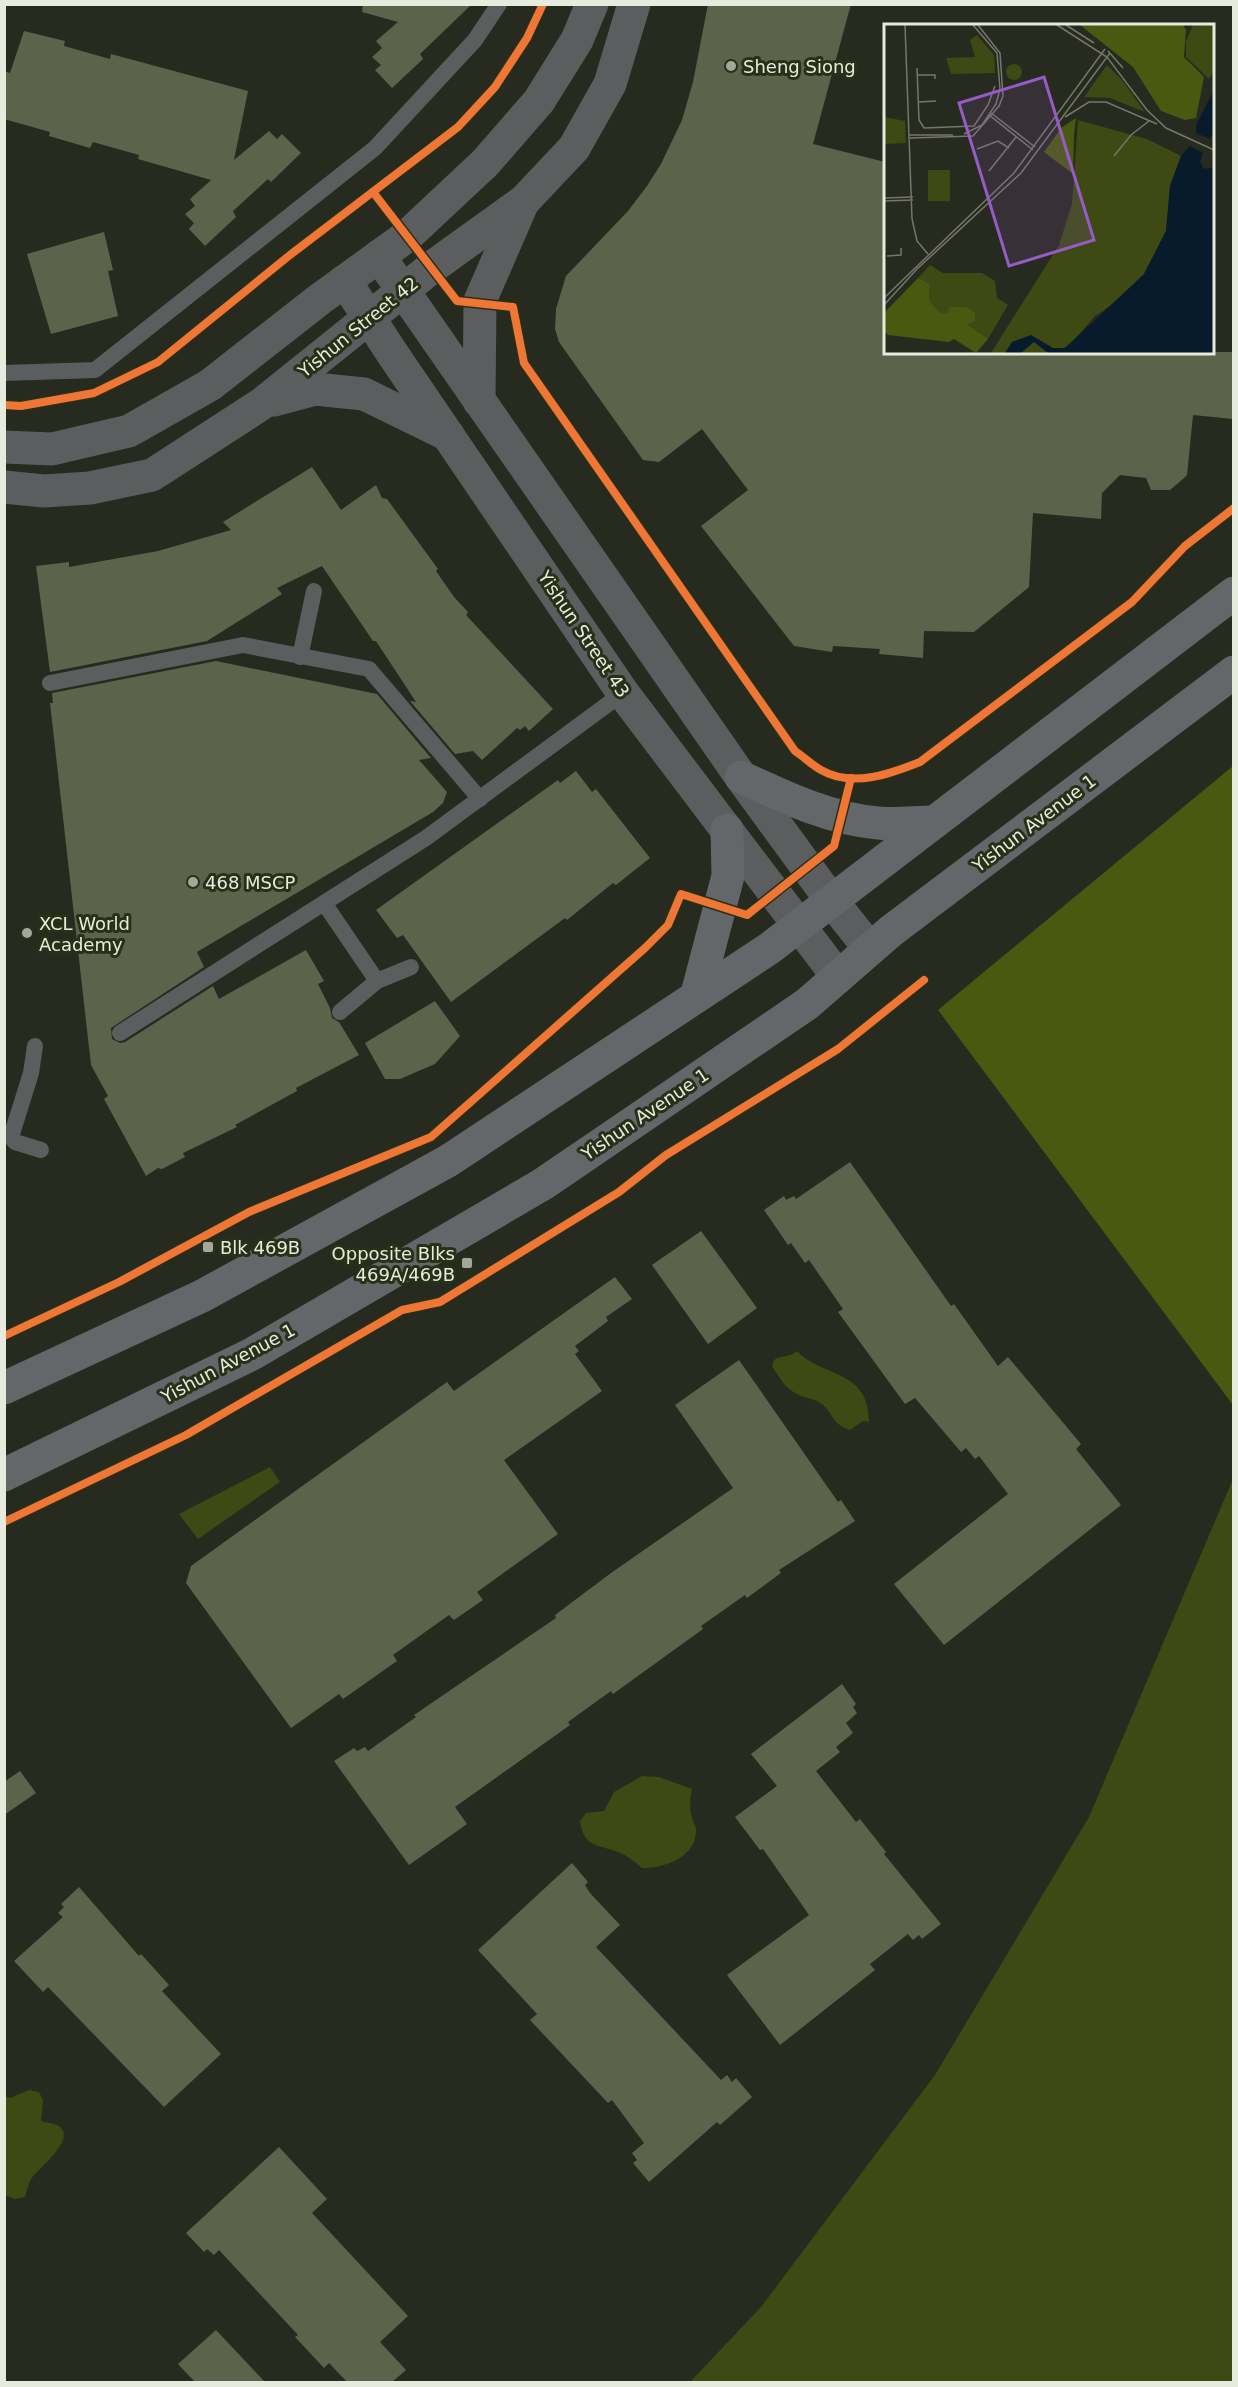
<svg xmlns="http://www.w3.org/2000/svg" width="1238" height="2387" viewBox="0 0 1238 2387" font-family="'DejaVu Sans',sans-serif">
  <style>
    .green { fill: #3e4913 }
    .forest { fill: #4a5910 }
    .building { fill: #5d634b }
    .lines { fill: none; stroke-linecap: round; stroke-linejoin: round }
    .lane { stroke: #5b5d5e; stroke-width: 16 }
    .street { stroke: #5b5d5e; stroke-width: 33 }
    .primary { stroke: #636769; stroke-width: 33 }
    .cycleway-casing { stroke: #293018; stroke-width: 11 }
    .cycleway { stroke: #f07635; stroke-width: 8 }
    .poi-dot { fill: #a4a79a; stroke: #293018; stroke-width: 2 }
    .labels { text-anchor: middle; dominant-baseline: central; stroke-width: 6; stroke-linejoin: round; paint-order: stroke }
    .poi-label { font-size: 18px; fill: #e7ebdd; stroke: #293018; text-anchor: start }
    .street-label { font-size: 18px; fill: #e7ebdd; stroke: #293018 }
    .inset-road { fill: none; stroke: #74776a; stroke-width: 1.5 }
    .view { fill: #965cc6; fill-opacity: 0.15; stroke: #965cc6; stroke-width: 3 }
    .inset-edge { fill: none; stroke: #e7ebdd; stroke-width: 3 }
  </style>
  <rect width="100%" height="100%" fill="#272a1e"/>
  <g class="green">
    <path d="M797 1351C823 1378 869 1369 869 1422L863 1421 850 1430C832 1424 835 1416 823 1405 815 1398 806 1399 797 1394 785 1388 779 1377 772 1366L774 1360C781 1355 789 1358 797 1351Z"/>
    <polygon points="270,1467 280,1482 198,1539 179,1514"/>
    <polygon points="1233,1479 1233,2382 690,2382 761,2307 935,2075 1089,1817"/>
    <path d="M642 1776 659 1777 692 1789C690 1799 689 1807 692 1817 693 1822 697 1827 696 1831 695 1858 665 1868 642 1868 635 1862 628 1856 618 1852 597 1844 584 1848 580 1821L586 1813 604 1811 614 1792Z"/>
    <path d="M29 2090 39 2092 43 2100 41 2121C48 2124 57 2122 62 2129 72 2143 39 2168 31 2179 28 2184 27 2191 25 2197L15 2199 5 2195V2096L10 2098Z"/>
  </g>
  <polygon class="forest" points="1233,766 1233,1405 938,1010"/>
  <g class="building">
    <polygon points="363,4 472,4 420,54 423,59 392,88 375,70 381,65 372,57 382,48 376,41 398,22 362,12"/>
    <polygon points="708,4 851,4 813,144 885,162 885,352 1233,352 1233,419 1193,415 1187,475 1183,479 1170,490 1151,490 1146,478 1120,475 1102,493 1101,519 1033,513 1029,587 974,632 924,631 923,658 879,654 880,649 833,646 832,652 794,646 701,526 748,490 702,429 659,462 643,460 559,342 555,329 556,309 566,276 628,211 647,186 661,164 682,120 693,82"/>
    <polygon points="24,31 65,41 64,46 110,59 111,54 248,91 234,160 269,131 277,139 282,134 301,153 271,182 268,179 233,211 236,217 205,246 189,229 194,223 185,214 195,206 190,199 211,180 138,159 139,155 93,142 90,148 49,136 50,132 4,119 4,71 10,73"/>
    <polygon points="104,232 113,270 108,271 118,316 51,334 27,254"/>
    <polygon points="312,467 341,510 376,485 382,498 387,499 438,569 436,571 454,597 468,612 466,615 553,709 529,731 525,726 520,730 517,728 482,760 473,751 455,754 410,701 416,702 376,641 373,641 322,566 277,588 282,594 207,641 50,672 36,566 69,562 69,567 158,551 231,530 223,522"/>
    <polygon points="216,661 377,694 431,758 419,760 447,792 443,803 433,812 197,952 204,967 111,1028 112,1039 120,1043 125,1042 213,986 219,999 306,950 324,981 318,984 330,1008 332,1018 339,1022 359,1055 296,1088 297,1091 235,1125 237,1127 183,1153 185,1157 162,1169 158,1168 146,1176 104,1099 108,1096 91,1065 50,703 53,703 52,693"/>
    <polygon points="576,771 592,792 596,789 650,858 616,885 613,883 567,920 565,918 451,1002 403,935 397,938 376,910 558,780 560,783"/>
    <polygon points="435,1001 460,1036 435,1064 400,1079 385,1079 365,1043"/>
    <polygon points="850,1162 951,1306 954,1304 998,1366 1008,1357 1081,1444 1076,1449 1121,1505 944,1645 894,1584 1008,1494 979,1456 975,1459 966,1448 961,1452 915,1398 905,1404 838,1312 843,1309 809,1260 805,1263 791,1243 788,1245 764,1210 784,1196 786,1200 794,1196 796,1199"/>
    <polygon points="701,1231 757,1308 708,1344 652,1265"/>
    <polygon points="615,1277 632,1299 606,1317 608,1321 575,1346 579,1351 575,1354 602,1391 504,1460 558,1534 477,1592 483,1600 454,1620 449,1615 393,1655 397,1661 343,1699 339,1694 291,1728 186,1583 191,1566 447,1382 454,1391"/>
    <polygon points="739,1360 838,1502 841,1500 855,1521 779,1570 781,1573 747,1598 745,1595 701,1626 703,1629 613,1694 611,1691 568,1722 570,1725 455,1807 467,1824 409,1865 334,1761 354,1748 357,1751 365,1747 368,1751 416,1717 414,1715 556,1618 555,1615 611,1573 733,1488 675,1405"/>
    <polygon points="842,1684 856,1704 853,1707 857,1713 846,1723 853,1733 836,1747 840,1752 816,1771 856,1822 860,1819 886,1852 884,1854 941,1924 922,1939 919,1935 913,1940 908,1934 870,1964 875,1970 780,2045 727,1975 809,1915 763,1849 760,1850 735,1817 777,1786 751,1754"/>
    <polygon points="20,1771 36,1793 4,1815 4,1782"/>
    <polygon points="572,1863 588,1882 585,1885 590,1893 620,1925 596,1947 721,2080 727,2075 732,2082 736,2078 752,2097 720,2125 717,2122 649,2182 633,2163 637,2160 632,2153 644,2143 612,2100 608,2103 530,2020 537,2014 478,1950"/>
    <polygon points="79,1887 139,1956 141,1954 169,1985 162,1991 221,2054 164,2107 48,1987 43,1992 14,1961 63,1917 58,1913 64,1907 61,1904"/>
    <polygon points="279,2147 327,2199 312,2213 408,2316 380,2342 406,2370 392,2382 347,2382 329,2363 324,2368 295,2337 298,2335 219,2250 214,2255 207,2249 204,2252 186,2233"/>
    <polygon points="216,2330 265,2382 195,2382 178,2364"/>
  </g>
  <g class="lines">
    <g class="lane">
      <polyline points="4,373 95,370 375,148 475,40 499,4"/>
      <polyline points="300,657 314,591"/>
      <polyline points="50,683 243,645 369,669 480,799"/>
      <polyline points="324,903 377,981 340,1012"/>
      <polyline points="377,981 411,967"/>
      <polyline points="120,1033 426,838 623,693"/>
      <polyline points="35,1046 31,1073 11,1137 15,1142 41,1150"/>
    </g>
    <g class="street">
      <polyline points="379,256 741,777 831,900 870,949"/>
      <polyline points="345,281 392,353 623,693 838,977"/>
      <polyline points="274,400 315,389 364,394 448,435"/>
      <polyline points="479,401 480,301 523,202"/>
      <polyline points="4,447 52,449 129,431 210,385 320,299 407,236 485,163 539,101 577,40 592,4"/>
      <polyline points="4,487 44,491 90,488 152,475 263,403 431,268 524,201 574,148 610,84 634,4"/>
    </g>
    <g class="primary">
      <path d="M741 777C784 797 830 819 878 823 896 825 916 822 934 822"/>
      <polyline points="697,994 728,876 727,830"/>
      <polyline points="4,1388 202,1296 448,1161 770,948 1234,593"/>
      <polyline points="4,1475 252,1354 543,1184 807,1004 891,931 1234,672"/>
    </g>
    <g class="cycleway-casing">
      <g id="cycleway">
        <path d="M373 192 457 301 513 307 524 363 795 751C804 757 812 765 821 770 852 788 890 774 920 762L1132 602 1185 546 1234 508"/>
        <polyline points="4,405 21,406 94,393 158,362 290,255 458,127 495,87 527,38 543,4"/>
        <polyline points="4,1336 119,1282 249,1212 431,1137 645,948 668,925 681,894 747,915 834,846 851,778"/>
        <polyline points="4,1522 186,1435 402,1310 440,1302 619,1192 666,1155 838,1049 924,980"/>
      </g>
    </g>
    <use href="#cycleway" class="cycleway"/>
  </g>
  <g class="poi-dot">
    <circle cx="731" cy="66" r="6"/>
    <circle cx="193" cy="882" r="6"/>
    <circle cx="27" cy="933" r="6"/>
    <rect x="202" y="1241" width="12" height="12" rx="3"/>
    <rect x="461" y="1257" width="12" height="12" rx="3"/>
  </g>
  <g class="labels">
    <g class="poi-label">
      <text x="743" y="66">Sheng Siong</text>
      <text x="205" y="882">468 MSCP</text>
      <text x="39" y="923">XCL World<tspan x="39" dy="21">Academy</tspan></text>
      <text x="220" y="1247">Blk 469B</text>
      <text x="455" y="1253" text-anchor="end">Opposite Blks<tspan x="455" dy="21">469A/469B</tspan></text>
    </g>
    <g class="street-label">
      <text transform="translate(358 327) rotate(-39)">Yishun Street 42</text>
      <text transform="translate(584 634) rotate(56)">Yishun Street 43</text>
      <text transform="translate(1034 823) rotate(-37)">Yishun Avenue 1</text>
      <text transform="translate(645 1114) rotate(-34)">Yishun Avenue 1</text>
      <text transform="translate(228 1363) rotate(-28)">Yishun Avenue 1</text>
    </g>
  </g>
  <g transform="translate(884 24)">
    <rect width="330" height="330" fill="#272a1e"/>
    <path d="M309 1H330V47L325 55 302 33V17ZM93 11 110 31 111 49 67 50 62 34 91 33 86 16ZM122 48a8 8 0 1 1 16 0a8 8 0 1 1-16 0ZM223 41 238 56 261 88 226 74 200 73ZM0 93 21 97 22 119 0 120ZM194 96 263 115 297 132 286 162 282 207 260 250 234 277 211 292 187 320 170 329H107L175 221 188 180ZM44 146H66V177H44ZM46 241 59 249H98L111 257 113 274 124 281 104 315 83 300 55 288 45 275 46 260 34 254Z" fill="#3e4913"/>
    <path d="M196 1H299L302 6 300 33 320 53 312 94 301 96 277 87 249 43ZM192 94 190 110 189 150 160 128 177 104ZM34 254 46 260 45 275 55 288 64 290 65 283H82L91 289V297L83 300 104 315 92 329 70 315 65 318 4 311 0 307V289Z" fill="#4a5910"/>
    <path d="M330 66V107L326 115 312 109V101ZM306 122 319 129 316 138 320 145 330 143V329H164L150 318 137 329H121L128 318 147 311 169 324H181L260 250 282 207 286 162 297 132Z" fill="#071b2d"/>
    <path class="inset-road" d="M21 1 28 195 33 217 44 230M173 1 223 33 263 86 282 104 330 126M182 1 210 19M224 27 239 44M33 44 35 96 40 104 90 102 104 81 111 62M34 51H51V55M34 78 52 77M107 89 151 123M105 91 149 126M181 93 205 78H222L273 100M80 110 98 101 112 80 116 65 113 29 89 1M25 111H69M26 114 89 112 115 82 119 72 116 29 94 1M93 125 114 117 125 124M230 132 247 111 265 97M105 147 132 113M0 174 29 173M0 177 29 176M3 232 17 231V224M0 274 130 149 221 25M0 281 33 245 137 149 226 29"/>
    <path class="view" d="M160 53 210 216 125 242 75 79Z"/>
    <rect width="330" height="330" class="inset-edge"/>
  </g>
  <rect width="1238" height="2387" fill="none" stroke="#e7ebdd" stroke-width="12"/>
</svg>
